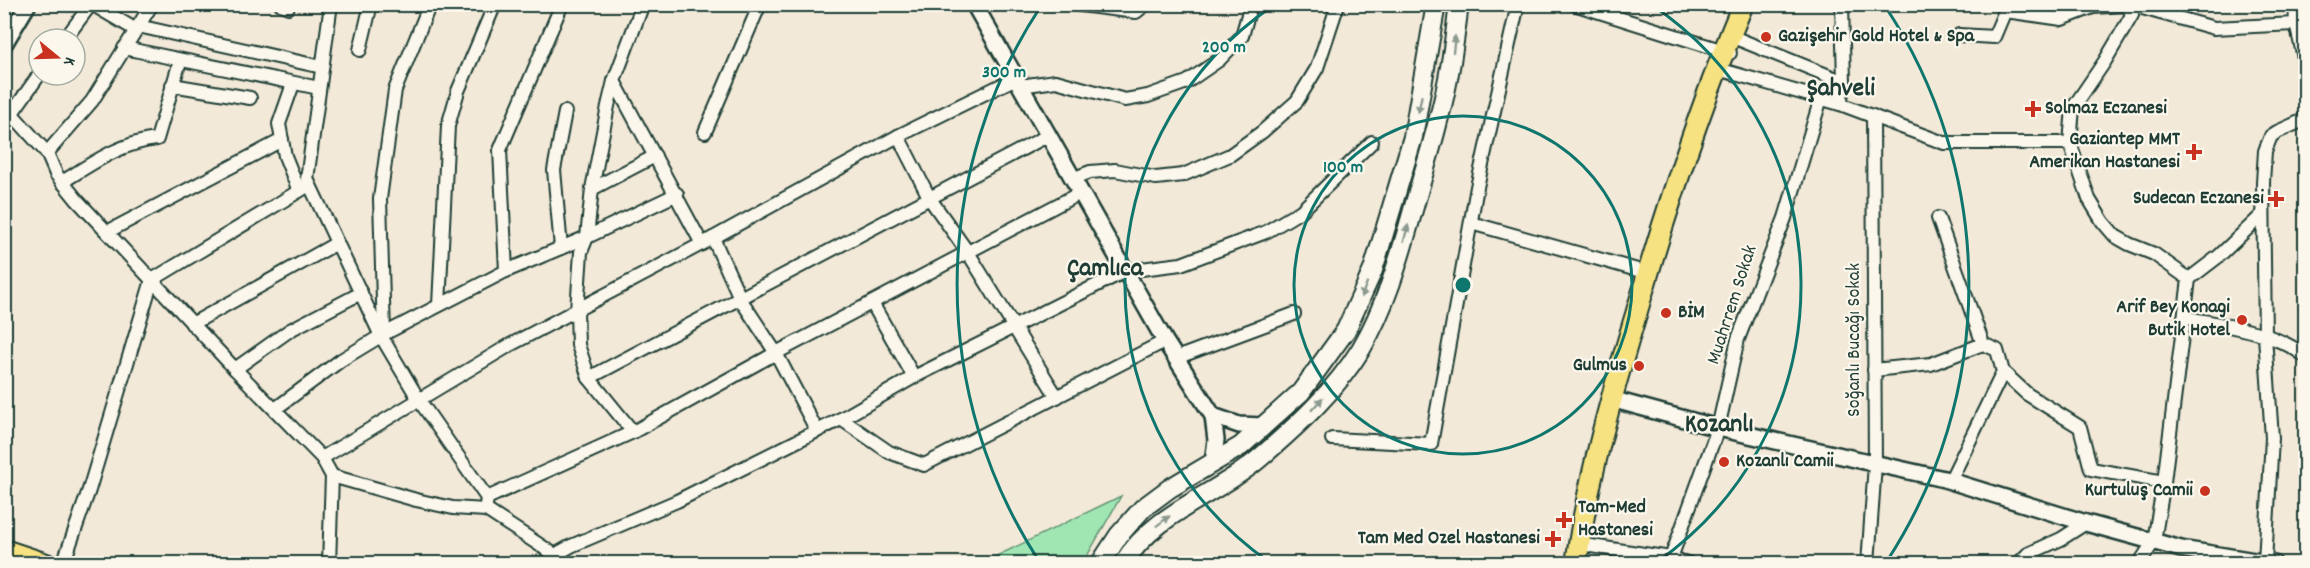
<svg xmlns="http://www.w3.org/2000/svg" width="2310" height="568" viewBox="0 0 2310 568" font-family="Dekko,sans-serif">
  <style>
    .green { fill: #a0e6b2; stroke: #609273; stroke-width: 1.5 }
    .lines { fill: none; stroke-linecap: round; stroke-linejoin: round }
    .minor-casing { stroke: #1f3d34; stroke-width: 16 }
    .tertiary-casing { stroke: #1f3d34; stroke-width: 20 }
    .secondary-casing { stroke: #1f3d34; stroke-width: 22 }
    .primary-casing { stroke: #1f3d34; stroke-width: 24 }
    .minor { stroke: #fbf7ec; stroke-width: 12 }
    .tertiary { stroke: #fbf7ec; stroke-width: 15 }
    .secondary { stroke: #fbf7ec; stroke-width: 18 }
    .primary { stroke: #f7e281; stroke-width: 20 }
    .oneway { fill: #8d9a90 }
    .ring { fill: none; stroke: #0f766e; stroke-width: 3 }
    .poi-dot { fill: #c8321e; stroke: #fbf7ec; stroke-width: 2 }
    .labels { text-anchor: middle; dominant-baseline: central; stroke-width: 4.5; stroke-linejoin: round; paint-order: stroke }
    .poi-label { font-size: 20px; font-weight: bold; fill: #1f3d34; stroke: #fbf7ec; text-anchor: end }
    .street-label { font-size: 20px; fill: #1f3d34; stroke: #fbf7ec }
    .district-label { font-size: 26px; font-weight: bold; fill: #1f3d34; stroke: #fbf7ec }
    .centre { fill: #0f766e; stroke: #fbf7ec; stroke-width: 3 }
    .ring-label { font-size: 18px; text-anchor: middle; font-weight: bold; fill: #0f766e; stroke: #fbf7ec; stroke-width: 4.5; stroke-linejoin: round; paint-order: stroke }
  </style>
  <rect width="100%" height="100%" fill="#f3e9d8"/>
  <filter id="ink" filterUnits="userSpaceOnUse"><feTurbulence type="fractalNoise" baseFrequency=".0167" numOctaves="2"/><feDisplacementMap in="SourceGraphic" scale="12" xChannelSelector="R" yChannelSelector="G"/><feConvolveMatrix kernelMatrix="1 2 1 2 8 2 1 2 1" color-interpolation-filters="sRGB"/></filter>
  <g filter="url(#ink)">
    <polygon class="green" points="1121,496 1083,563 982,563"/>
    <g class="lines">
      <g class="minor-casing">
        <g id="minor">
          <polyline points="92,4 136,30"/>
          <polyline points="281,4 288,7 289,4"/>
          <polyline points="331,4 307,179 381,336 419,400 487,498 486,505"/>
          <polyline points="1072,4 1136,12 1146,4"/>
          <polyline points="1574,4 1730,53"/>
          <polyline points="2128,4 2214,28 2296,24"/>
          <polyline points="2295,4 2296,24 2306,66"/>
          <polyline points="138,26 322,67"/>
          <polyline points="1959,35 1994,37 2005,11 2062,19 2093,7 2128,5 2132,15 2105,61 2073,108 2070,143 2089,199 2103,222 2115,236 2129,244 2154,254 2189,279"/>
          <polyline points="65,39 91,4"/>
          <polyline points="1738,39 1844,82"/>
          <polyline points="124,48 319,88"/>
          <polyline points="360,50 371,4"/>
          <polyline points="1725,71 1840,104 1944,143 2070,143"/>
          <polyline points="614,81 702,244"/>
          <polyline points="293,84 279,124 285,156 299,191"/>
          <polyline points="172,85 250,98"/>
          <polyline points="1020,86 1056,81 1125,100 1148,96 1187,82 1219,60 1242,36 1251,4"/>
          <polyline points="1840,104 1844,82 1842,4"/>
          <polyline points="4,105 47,153 56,174 77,200 235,369 322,458 332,476 416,500 453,508 486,510 555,555"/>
          <polyline points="12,113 39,75"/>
          <polyline points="705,132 760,4"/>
          <polyline points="898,136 930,199 969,254 1057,397"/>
          <polyline points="47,153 92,101 152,4"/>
          <polyline points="1072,179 1090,172 1115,170 1156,178 1183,175 1230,155 1262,132 1297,101 1317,68 1338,4"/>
          <path d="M62 182C93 163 120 143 157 139L180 61"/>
          <polyline points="592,189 655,156"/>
          <polyline points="1938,218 1983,344 1997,350 2003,372 2027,394 2080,427 2091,469 2164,482"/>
          <polyline points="1471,223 1648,273"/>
          <polyline points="107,232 282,140"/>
          <polyline points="713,238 741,300 776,353 817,431"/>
          <polyline points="561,248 554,170 565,112"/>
          <polyline points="506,271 500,150 562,4"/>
          <polyline points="872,303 914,377"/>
          <polyline points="439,305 448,126 458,91 495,4"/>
          <path d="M2184 317C2221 325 2276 331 2306 357"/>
          <polyline points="192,324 337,243"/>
          <polyline points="384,334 380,199 395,90 430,4"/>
          <polyline points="1176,358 1294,314"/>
          <polyline points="235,369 290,330 361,293"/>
          <polyline points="1874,370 1931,364 1983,344"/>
          <polyline points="589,378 1047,136"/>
          <polyline points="275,409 341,360 384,334 506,271 587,237 677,194"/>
          <polyline points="841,419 889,452 924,465 1165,341"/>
          <polyline points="633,432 589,378 578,345 577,311 581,252 587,237 592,189 608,106 614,81 643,4"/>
          <polyline points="1332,439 1431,444 1477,187 1518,4"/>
          <polyline points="322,458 510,345 713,238 898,136 1016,78"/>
          <polyline points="1950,481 2003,372"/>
          <polyline points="487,498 633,432 776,353 1080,193"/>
          <polyline points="1591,546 1671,558 1690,564"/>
          <polyline points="1671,558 1718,428 1738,339 1785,218 1821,98"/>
          <polyline points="2265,562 2272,438 2265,336 2263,182 2265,151 2271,136 2277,132 2306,119"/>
          <polyline points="63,564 89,490 152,280 309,185"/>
          <polyline points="329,564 332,476"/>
          <polyline points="551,564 555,555 571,546 677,501 841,419 914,377 1125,271 1181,264 1266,232 1301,211 1372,142"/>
          <polyline points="1868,564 1875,464 1873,116"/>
          <polyline points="2018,564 2028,554 2061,539 2086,523"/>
          <polyline points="2139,564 2154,541 2164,482 2189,279 2219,256 2263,214"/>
        </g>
      </g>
      <g class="tertiary-casing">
        <g id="tertiary">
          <polyline points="974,4 1165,341 1213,416 1216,440 1213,463"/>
          <polyline points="4,44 28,4"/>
          <polyline points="1622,402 1718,428 1944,479 2086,523 2181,549 2274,564"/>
          <polyline points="1213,416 1239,425 1263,426"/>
        </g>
      </g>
      <g class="secondary-casing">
        <g id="secondary">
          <polyline points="1100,564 1119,535 1143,508 1170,488 1241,446 1301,392 1346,330 1373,270 1413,137 1436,4"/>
          <path d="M1123 564C1155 511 1218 495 1262 456 1298 425 1336 390 1361 349 1389 301 1402 248 1417 196 1424 171 1432 146 1438 121 1449 83 1454 44 1459 4"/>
        </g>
      </g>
      <g class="primary-casing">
        <g id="primary">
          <polyline points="4,550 46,564"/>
          <path d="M1576 564C1588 478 1612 394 1637 311 1667 207 1701 104 1743 4"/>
        </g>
      </g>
      <use href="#minor" class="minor"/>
      <use href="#tertiary" class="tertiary"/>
      <use href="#secondary" class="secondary"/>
      <use href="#primary" class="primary"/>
    </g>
    <defs><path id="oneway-solid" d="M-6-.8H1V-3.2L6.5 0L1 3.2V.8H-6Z" transform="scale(1.5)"/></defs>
    <g class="oneway">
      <use href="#oneway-solid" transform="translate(1454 44) rotate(-83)"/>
      <use href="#oneway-solid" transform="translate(1420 104) rotate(101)"/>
      <use href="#oneway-solid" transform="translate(1406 233) rotate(-75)"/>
      <use href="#oneway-solid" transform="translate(1364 290) rotate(112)"/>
      <use href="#oneway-solid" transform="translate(1317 404) rotate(-48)"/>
      <use href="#oneway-solid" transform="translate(1163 521) rotate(-37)"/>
    </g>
  </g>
  <g class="ring">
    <circle cx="1463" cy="285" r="169"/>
    <path d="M1269 562A338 338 0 0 1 1274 5M1652 5A338 338 0 0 1 1657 562"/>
    <path d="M1039 561A506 506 0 0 1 1041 6M1885 6A506 506 0 0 1 1887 561"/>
  </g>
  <g class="poi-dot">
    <circle cx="1766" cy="37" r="6"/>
    <path d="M2030 100h6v6h6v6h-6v6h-6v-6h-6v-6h6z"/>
    <path d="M2191 143h6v6h6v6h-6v6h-6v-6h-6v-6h6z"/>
    <path d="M2273 190h6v6h6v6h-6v6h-6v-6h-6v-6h6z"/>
    <circle cx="1666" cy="313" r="6"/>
    <circle cx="2242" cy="320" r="6"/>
    <circle cx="1639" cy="366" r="6"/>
    <circle cx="1724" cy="462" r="6"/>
    <circle cx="2205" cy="491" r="6"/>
    <path d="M1561 511h6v6h6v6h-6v6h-6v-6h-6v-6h6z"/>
    <path d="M1550 530h6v6h6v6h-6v6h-6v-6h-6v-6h6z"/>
  </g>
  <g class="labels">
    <g class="poi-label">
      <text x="1778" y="37" text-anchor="start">Gazişehir Gold Hotel &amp; Spa</text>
      <text x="2045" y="109" text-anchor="start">Solmaz Eczanesi</text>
      <text x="2180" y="140">Gaziantep MMT<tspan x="2180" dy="23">Amerikan Hastanesi</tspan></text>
      <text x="2264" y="199">Sudecan Eczanesi</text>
      <text x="2230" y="308">Arif Bey Konagi<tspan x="2230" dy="23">Butik Hotel</tspan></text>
      <text x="1678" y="313" text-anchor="start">BİM</text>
      <text x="1627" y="366">Gulmus</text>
      <text x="1736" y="462" text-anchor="start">Kozanlı Camii</text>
      <text x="2193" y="491">Kurtuluş Camii</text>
      <text x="1578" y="508" text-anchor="start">Tam-Med<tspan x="1578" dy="23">Hastanesi</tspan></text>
      <text x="1540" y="539">Tam Med Ozel Hastanesi</text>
    </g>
    <g class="street-label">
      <text transform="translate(1733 305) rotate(-72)">Muahrrem Sokak</text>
      <text transform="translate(1855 340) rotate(-90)">Soğanlı Bucağı Sokak</text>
    </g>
    <g class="district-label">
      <text x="1841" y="89">Şahveli</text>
      <text x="1105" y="269">Çamlıca</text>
      <text x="1719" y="425">Kozanlı</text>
    </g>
  </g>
  <circle cx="1463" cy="285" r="9" class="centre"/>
  <g class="ring-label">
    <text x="1224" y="52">200 m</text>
    <text x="1004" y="77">300 m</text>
    <text x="1343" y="172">100 m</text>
  </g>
  <rect width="2310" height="568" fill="none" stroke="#fbf7ec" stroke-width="24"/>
  <rect x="12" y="12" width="2286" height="544" fill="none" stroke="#1f3d34" stroke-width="2" filter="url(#ink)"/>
  <g transform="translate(57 57) rotate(109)"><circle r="28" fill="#fbf7ec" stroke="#a3ada2" stroke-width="1.5"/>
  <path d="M0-4.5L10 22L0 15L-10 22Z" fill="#c8321e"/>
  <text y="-9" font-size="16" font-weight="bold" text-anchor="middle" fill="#1f3d34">K</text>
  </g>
</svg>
